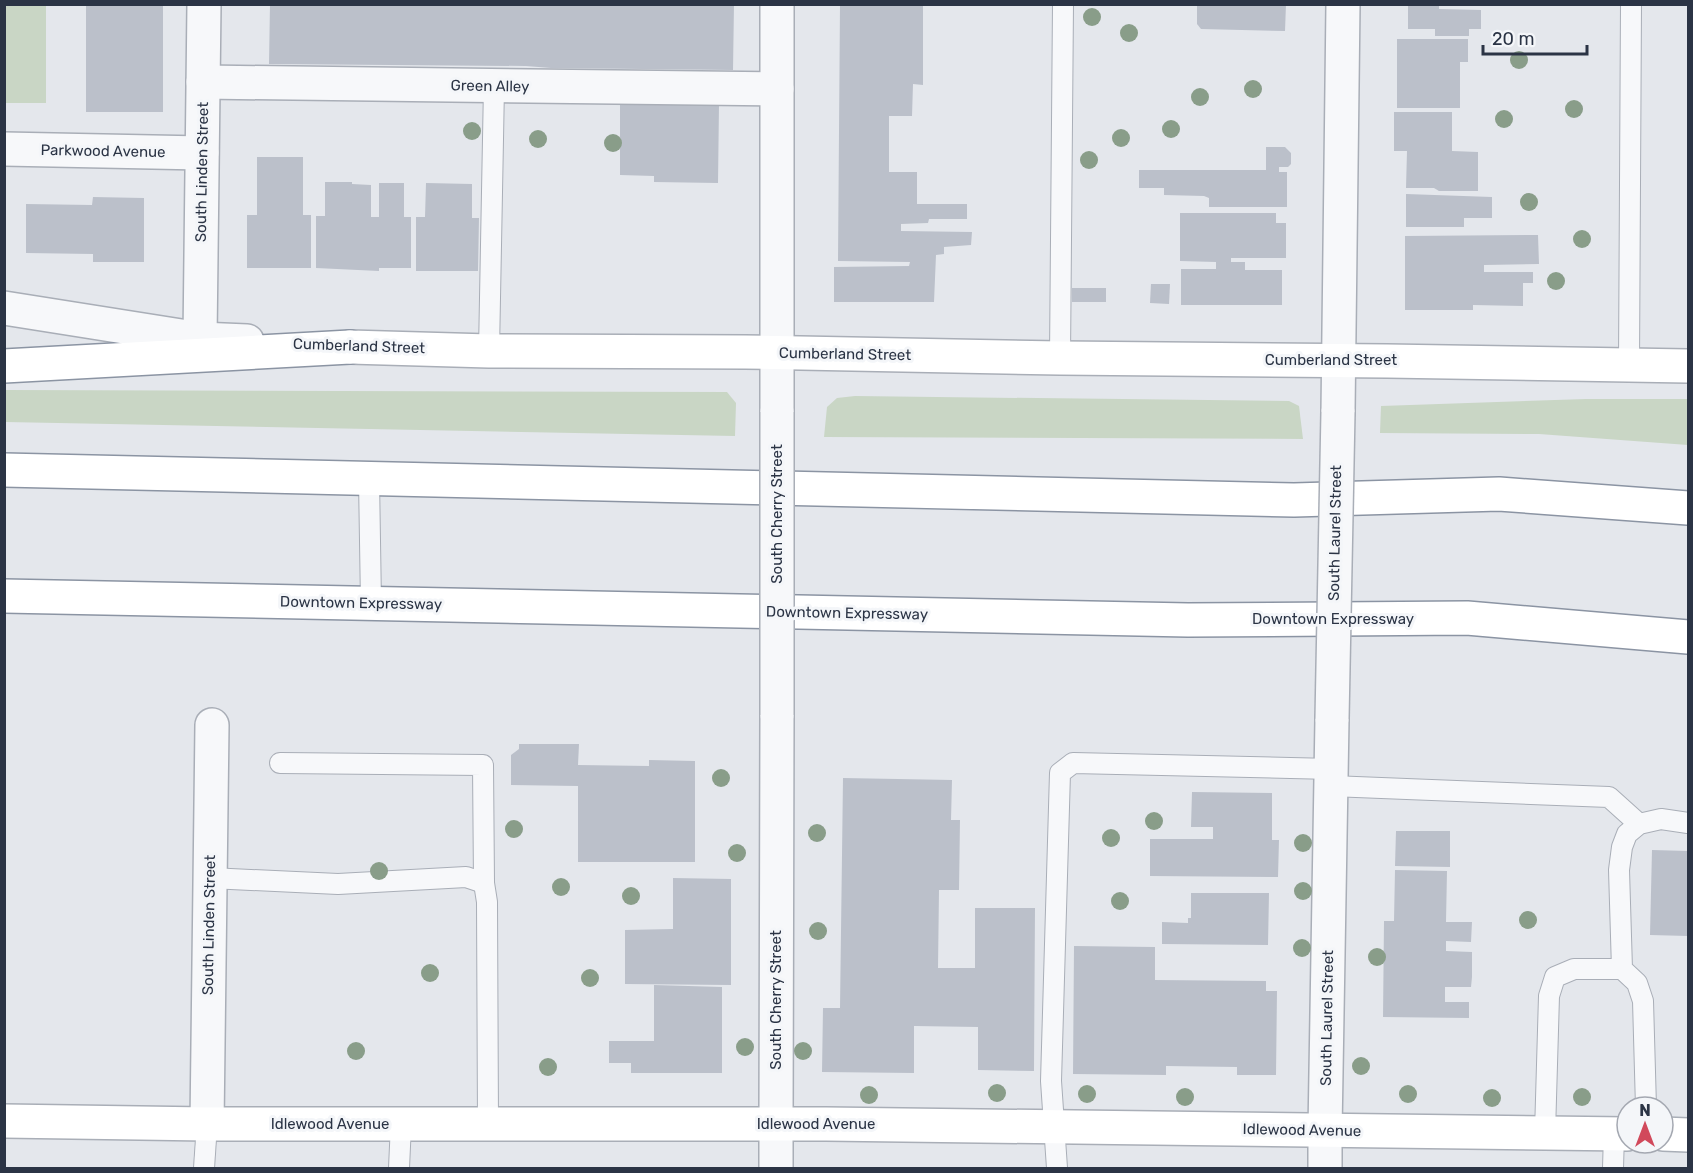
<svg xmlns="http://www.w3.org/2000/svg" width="1693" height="1173" viewBox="0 0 1693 1173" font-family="Rubik,sans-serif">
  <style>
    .green { fill: #c9d6c5 }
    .building { fill: #bbc0ca }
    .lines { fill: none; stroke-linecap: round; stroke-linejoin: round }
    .service-casing { stroke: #a9aeb7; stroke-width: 22 }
    .minor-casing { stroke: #a9aeb7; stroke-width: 36 }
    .tertiary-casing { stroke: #a9aeb7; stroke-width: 36 }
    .secondary-casing { stroke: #a9aeb7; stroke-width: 36 }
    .motorway-casing { stroke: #8b94a3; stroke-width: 36 }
    .service { stroke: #f7f8fa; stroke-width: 20 }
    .minor { stroke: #f7f8fa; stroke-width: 33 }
    .tertiary { stroke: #f7f8fa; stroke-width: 33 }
    .secondary { stroke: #fff; stroke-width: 33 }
    .motorway { stroke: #fff; stroke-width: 33 }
    .tertiary-bridge-casing { stroke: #a9aeb7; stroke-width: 36; stroke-linecap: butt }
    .tertiary-bridge { stroke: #f7f8fa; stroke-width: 33 }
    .tree { fill: #899d89 }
    .labels { text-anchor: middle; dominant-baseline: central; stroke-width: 6; stroke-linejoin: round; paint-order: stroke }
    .street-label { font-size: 15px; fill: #2b3445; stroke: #f4f6f9 }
  </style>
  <rect width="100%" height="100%" fill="#e4e7ec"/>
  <g class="green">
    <polygon points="4,5 46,5 46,103 5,103"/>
    <polygon points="5,390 727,392 736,403 735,436 5,422"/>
    <polygon points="855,396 1289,401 1299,406 1303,439 824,437 827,407 837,398"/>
    <polygon points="1586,399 1688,399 1688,445 1539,434 1380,433 1381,406"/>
  </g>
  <g class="building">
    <rect x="86" y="4" width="77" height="108"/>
    <polygon points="270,4 734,4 733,70 551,68 526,66 269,64"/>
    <polygon points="840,4 923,4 923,85 913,84 912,116 889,116 889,172 917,172 917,204 967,204 967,219 929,219 928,223 901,224 901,231 972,232 971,245 944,247 944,254 936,255 934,302 834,302 834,267 909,266 910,262 838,261"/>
    <polygon points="1197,4 1286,4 1285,31 1201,29 1197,24"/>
    <polygon points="1408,4 1439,4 1439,9 1481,10 1481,29 1469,29 1469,36 1435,36 1435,29 1408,29"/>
    <polygon points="1397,39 1468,39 1468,62 1460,62 1460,108 1397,108"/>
    <polygon points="620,104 719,104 718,183 654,182 654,176 620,175"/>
    <polygon points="1394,112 1452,112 1452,151 1478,152 1478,191 1439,191 1434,188 1406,188 1407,151 1394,151"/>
    <polygon points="1266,147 1285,147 1291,153 1291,164 1288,167 1279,167 1279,172 1287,172 1287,207 1209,207 1209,198 1204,196 1164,195 1164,188 1139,188 1139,170 1266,170"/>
    <polygon points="257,157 303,157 303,215 311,215 311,268 247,268 247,215 257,215"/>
    <polygon points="325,182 352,182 352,184 371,185 371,217 379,217 379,183 404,183 404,217 411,217 411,268 379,268 379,271 316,268 316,216 325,216"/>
    <polygon points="426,183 472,184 472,218 479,218 478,271 416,271 416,217 425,217"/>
    <polygon points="1406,194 1492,197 1492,218 1464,218 1464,227 1406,227"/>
    <polygon points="93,197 144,198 144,262 93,262 93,254 26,253 26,204 92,205"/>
    <polygon points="1180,213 1276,213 1276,223 1286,223 1286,258 1231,258 1231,262 1245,262 1245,270 1282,270 1282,305 1181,305 1181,269 1216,269 1216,262 1180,261"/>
    <polygon points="1538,235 1539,264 1484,265 1484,272 1533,272 1533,283 1523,283 1523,306 1473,305 1473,310 1405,310 1405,236"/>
    <polygon points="1151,284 1170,284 1169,304 1150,303"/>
    <rect x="1072" y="288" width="34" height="14"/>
    <polygon points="519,744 579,744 578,765 649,766 649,760 695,761 695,862 578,862 578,786 511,785 511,755 519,749"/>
    <polygon points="843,778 952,780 951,820 960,820 959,890 939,890 938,968 975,968 975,908 1035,908 1034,1071 978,1070 978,1027 914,1026 914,1073 822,1072 823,1008 840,1008"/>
    <polygon points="1192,792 1272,793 1272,840 1279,840 1278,877 1150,876 1150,839 1213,839 1213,827 1191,827"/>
    <polygon points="1396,831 1450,831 1450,867 1395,866"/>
    <polygon points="1652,850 1688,851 1688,936 1650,935"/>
    <polygon points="1395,870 1447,871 1446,922 1472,922 1471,942 1446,941 1446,951 1472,952 1472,977 1471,987 1445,987 1445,1002 1469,1002 1469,1018 1383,1017 1384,921 1394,921"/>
    <polygon points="673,878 731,879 731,985 625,984 625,930 673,929"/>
    <polygon points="1191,893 1269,893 1268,945 1162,944 1162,922 1188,923 1188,918 1191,918"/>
    <polygon points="1074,946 1155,947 1155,980 1266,981 1266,991 1277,991 1276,1075 1237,1075 1237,1067 1166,1066 1166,1075 1073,1074"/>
    <polygon points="654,985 722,987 722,1073 631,1073 631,1063 609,1063 609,1041 654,1041"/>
  </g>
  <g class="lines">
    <g class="service-casing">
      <g id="service">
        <polyline points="489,351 494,86"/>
        <polyline points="1060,358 1063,4"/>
        <polyline points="1629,365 1631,4"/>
        <polyline points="369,479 371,603"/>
        <polyline points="280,763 483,765 484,883 487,902 488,1124"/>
        <polyline points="1331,786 1609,797 1639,824"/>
        <polyline points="210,878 338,884 466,877 484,883"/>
        <polyline points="1646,1107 1643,1001 1637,983 1622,969 1619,870 1622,847 1627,834 1639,824 1661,819 1688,823"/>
        <polyline points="1545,1133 1549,996 1555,977 1574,969 1622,969"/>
        <polyline points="204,1168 207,1124"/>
        <polyline points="399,1168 401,1124"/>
        <polyline points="1057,1168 1051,1081 1060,773 1073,763 1332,769"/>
        <polyline points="1613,1168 1614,1134"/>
      </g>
    </g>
    <g class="minor-casing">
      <g id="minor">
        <polyline points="203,82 777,89"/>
        <polyline points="4,149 202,153"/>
        <polyline points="200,339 204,4"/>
        <polyline points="207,1124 212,725"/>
        <polyline points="776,1124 776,1168"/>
        <polyline points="1325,1168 1325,1131"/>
      </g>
    </g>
    <g class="tertiary-casing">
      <g id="tertiary">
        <polyline points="4,308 200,339 247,341"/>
        <polyline points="777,412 777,4"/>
        <polyline points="1338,412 1343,4"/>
        <polyline points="776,1124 777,715"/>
        <polyline points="1325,1131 1332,719"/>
      </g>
    </g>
    <g class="secondary-casing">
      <g id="secondary">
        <polyline points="350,347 489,351 745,352 1060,358 1387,361 1688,366"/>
        <polyline points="4,1121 207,1124 826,1124 1627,1134"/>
        <polyline points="1663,1134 1688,1135"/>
      </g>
    </g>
    <g class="motorway-casing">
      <g id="motorway">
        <polyline points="4,366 350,347"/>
        <polyline points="4,470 1294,500 1499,494 1688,508"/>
        <polyline points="4,596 1188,620 1467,618 1688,637"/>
      </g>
    </g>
    <use href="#service" class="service"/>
    <use href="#minor" class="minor"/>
    <use href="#tertiary" class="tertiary"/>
    <use href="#secondary" class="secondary"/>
    <use href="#motorway" class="motorway"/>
    <g class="tertiary-bridge-casing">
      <g id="tertiary-bridge">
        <polyline points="777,412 777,715"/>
        <polyline points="1332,719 1338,412"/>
      </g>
    </g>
    <use href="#tertiary-bridge" class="tertiary-bridge"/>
  </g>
  <g class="tree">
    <circle cx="1092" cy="17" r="9"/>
    <circle cx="1129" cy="33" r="9"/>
    <circle cx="1519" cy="60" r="9"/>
    <circle cx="1253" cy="89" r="9"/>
    <circle cx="1200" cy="97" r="9"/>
    <circle cx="1574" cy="109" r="9"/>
    <circle cx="1504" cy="119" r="9"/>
    <circle cx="1171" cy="129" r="9"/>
    <circle cx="472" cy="131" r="9"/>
    <circle cx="1121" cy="138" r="9"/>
    <circle cx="538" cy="139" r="9"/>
    <circle cx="613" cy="143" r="9"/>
    <circle cx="1089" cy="160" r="9"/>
    <circle cx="1529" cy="202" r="9"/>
    <circle cx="1582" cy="239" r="9"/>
    <circle cx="1556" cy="281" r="9"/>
    <circle cx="721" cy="778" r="9"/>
    <circle cx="1154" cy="821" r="9"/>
    <circle cx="514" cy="829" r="9"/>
    <circle cx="817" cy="833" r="9"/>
    <circle cx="1111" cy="838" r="9"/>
    <circle cx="1303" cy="843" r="9"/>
    <circle cx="737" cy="853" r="9"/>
    <circle cx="379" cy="871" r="9"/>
    <circle cx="561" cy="887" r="9"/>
    <circle cx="1303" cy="891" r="9"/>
    <circle cx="631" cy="896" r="9"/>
    <circle cx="1120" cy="901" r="9"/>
    <circle cx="1528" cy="920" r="9"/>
    <circle cx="818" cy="931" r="9"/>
    <circle cx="1302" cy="948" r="9"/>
    <circle cx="1377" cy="957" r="9"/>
    <circle cx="430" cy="973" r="9"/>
    <circle cx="590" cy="978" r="9"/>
    <circle cx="745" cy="1047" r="9"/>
    <circle cx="356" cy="1051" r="9"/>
    <circle cx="803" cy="1051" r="9"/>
    <circle cx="1361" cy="1066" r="9"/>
    <circle cx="548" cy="1067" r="9"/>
    <circle cx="997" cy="1093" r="9"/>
    <circle cx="1087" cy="1094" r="9"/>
    <circle cx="1408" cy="1094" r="9"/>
    <circle cx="869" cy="1095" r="9"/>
    <circle cx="1185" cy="1097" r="9"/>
    <circle cx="1582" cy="1097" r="9"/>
    <circle cx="1492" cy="1098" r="9"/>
  </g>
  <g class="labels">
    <g class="street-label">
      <text transform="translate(490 86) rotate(1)">Green Alley</text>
      <text transform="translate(103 151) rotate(1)">Parkwood Avenue</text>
      <text transform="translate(202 172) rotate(-89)">South Linden Street</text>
      <text transform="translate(359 346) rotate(2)">Cumberland Street</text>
      <text transform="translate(845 354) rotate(1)">Cumberland Street</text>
      <text x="1331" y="360">Cumberland Street</text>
      <text transform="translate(777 514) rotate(-90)">South Cherry Street</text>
      <text transform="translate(1335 533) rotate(-89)">South Laurel Street</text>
      <text transform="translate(361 603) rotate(1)">Downtown Expressway</text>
      <text transform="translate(847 613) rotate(1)">Downtown Expressway</text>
      <text x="1333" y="619">Downtown Expressway</text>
      <text transform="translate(209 925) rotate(-89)">South Linden Street</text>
      <text transform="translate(776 1000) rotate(-90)">South Cherry Street</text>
      <text transform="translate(1327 1018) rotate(-89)">South Laurel Street</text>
      <text x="330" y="1124">Idlewood Avenue</text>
      <text x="816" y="1124">Idlewood Avenue</text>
      <text transform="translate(1302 1130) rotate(1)">Idlewood Avenue</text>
    </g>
  </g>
  <rect width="1693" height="1173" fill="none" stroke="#2b3445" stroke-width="12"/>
  <g transform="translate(1645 1125)"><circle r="28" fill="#f4f6f9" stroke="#a4a8b1" stroke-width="1.5"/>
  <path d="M0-4.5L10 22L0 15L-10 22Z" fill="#d1495b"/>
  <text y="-9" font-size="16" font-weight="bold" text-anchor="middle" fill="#2b3445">N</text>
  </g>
  <path d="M1483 45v9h104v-9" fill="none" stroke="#2b3445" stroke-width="3"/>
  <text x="1492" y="45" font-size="18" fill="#2b3445" stroke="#f4f6f9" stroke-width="4.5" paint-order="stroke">20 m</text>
</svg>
